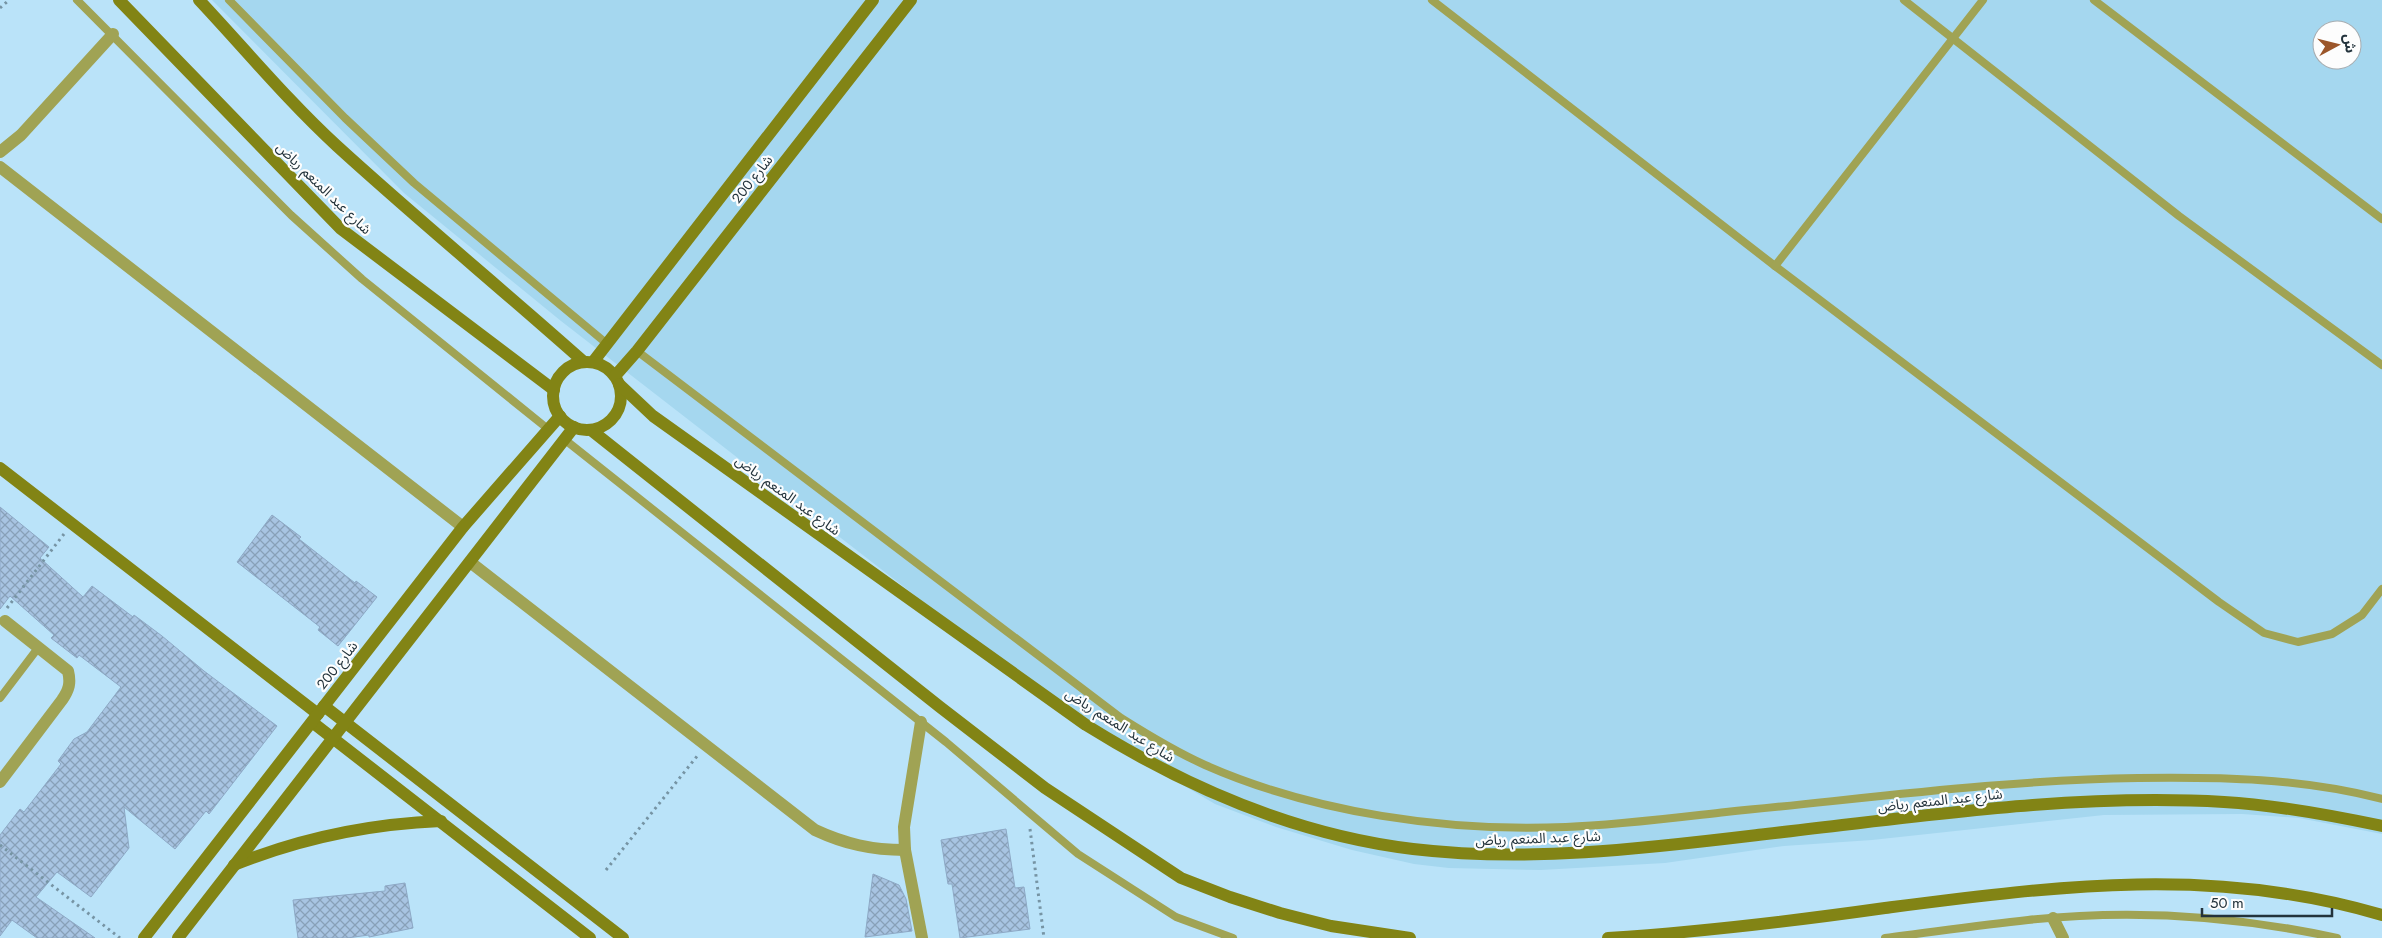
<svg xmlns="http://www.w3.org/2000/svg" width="2382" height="938" viewBox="0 0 2382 938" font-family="Jost,'Noto Sans Arabic',sans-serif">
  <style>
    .built { fill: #a5d7ef; fill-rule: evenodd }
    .building { fill: url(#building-cross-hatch); stroke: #8da8c5 }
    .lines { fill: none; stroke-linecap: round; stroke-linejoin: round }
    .path { stroke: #7694a4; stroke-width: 3; stroke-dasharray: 2.5 4; stroke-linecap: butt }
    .lane { stroke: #a0a354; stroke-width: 8 }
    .street { stroke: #a0a354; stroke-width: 12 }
    .secondary { stroke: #828415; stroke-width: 12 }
    .labels { text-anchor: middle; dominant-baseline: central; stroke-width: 4.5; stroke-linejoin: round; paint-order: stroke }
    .street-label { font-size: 14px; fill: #23333c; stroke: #fdfdfd }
  </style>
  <defs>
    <pattern id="building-cross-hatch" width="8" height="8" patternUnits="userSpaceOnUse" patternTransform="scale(1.25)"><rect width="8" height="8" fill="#a8c4e2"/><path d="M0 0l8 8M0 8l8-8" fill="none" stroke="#88a0b8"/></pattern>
  </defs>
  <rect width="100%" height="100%" fill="#bae3f9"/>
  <path class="built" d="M212 0H2382V834L2299 818 2242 814 2104 815 1872 840 1784 846 1665 863 1541 870 1449 868 1414 864 1352 850 1276 827 1215 804 1086 728 561 321 404 193ZM2322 30H2352V60H2322Z"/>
  <g class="building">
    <polygon points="0,507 49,547 40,558 83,597 92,586 133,617 134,615 162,636 204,671 277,726 209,814 206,811 175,849 124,807 129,848 91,897 57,872 36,897 95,938 37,938 12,920 0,936 0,835 20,809 24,812 61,764 58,761 74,739 87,732 121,687 79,655 77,658 51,638 54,635 10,596 0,609"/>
    <polygon points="272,515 301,537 299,539 355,583 356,581 377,597 338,646 318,630 320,627 237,562"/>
    <polygon points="1006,829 1015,888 1024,887 1030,929 960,938 952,884 948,884 941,840"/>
    <polygon points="873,874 899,885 906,899 912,931 865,937"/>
    <polygon points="405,883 413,928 369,937 369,935 347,938 298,938 293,900 385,891 385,886"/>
  </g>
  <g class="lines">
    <g class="path">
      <polyline points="0,8 9,0"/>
      <polyline points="7,608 64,534"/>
      <polyline points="1030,829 1044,938"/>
      <polyline points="0,845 120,938"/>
      <polyline points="606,870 698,755"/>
    </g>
    <g class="lane">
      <polyline points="77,0 291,215 362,279 548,429"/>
      <polyline points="229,0 345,118 414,183 606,343"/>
      <polyline points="1432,0 1775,266 2219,602 2264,633 2298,642 2332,634 2362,615 2382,589"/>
      <polyline points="1904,0 2179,216 2382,365"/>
      <polyline points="2094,0 2382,219"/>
      <polyline points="1775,266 1983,0"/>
      <path d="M637 351 1121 718C1148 735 1176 752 1205 765 1314 813 1447 832 1566 827 1619 825 1673 818 1726 812 1863 799 2001 780 2138 778 2221 777 2302 778 2382 799"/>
      <polyline points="564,439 946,742 1078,854 1176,917 1233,938"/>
      <polyline points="0,698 38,648"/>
      <path d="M1885 938C1933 932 1980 925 2028 920 2130 909 2237 916 2337 938"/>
    </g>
    <g class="street">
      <polyline points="0,152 21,135 113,34"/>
      <polyline points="0,167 463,527"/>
      <path d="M470 562 815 830C845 844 872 850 905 850"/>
      <polyline points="921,722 904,827 905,850 922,938"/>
      <path d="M0 782 62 700C69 690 71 683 68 671L5 621"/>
      <polyline points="2053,918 2063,938"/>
    </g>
    <g class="secondary">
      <polyline points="119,0 341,229 554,390"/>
      <path d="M199 0C244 48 288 101 337 146 417 219 502 289 584 362"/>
      <polyline points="593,362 873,0"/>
      <circle cx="587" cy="396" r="34"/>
      <polyline points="615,376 637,351 911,0"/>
      <path d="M619 384 653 416 1086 725C1187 788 1295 835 1413 849 1531 863 1649 848 1766 834 1917 817 2071 793 2224 802 2277 805 2330 815 2382 826"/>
      <polyline points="591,430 940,707 1045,788 1181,878 1230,897 1280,913 1331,926 1410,938"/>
      <polyline points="0,468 318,714"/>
      <polyline points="324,706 623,938"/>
      <polyline points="312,722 590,938"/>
      <path d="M234 865C301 838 368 824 441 821"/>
      <polyline points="144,938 463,527 560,416"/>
      <polyline points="178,938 574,427"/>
      <path d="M1608 938C1701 932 1793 921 1885 908 2056 886 2213 865 2382 915"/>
    </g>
  </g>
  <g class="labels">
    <g class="street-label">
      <text transform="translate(752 179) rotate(-52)">شارع 200</text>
      <text transform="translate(324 188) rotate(44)">شارع عبد المنعم رياض</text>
      <text transform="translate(788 495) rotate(36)">شارع عبد المنعم رياض</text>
      <text transform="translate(337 665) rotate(-52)">شارع 200</text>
      <text transform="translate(1120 725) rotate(32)">شارع عبد المنعم رياض</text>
      <text transform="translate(1940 800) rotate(-6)">شارع عبد المنعم رياض</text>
      <text transform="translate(1538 838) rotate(-2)">شارع عبد المنعم رياض</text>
    </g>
  </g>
  <g transform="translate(2337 45) rotate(83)"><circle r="24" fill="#fdfdfd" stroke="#a6acb0"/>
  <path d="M0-4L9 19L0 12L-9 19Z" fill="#9b562a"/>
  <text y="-8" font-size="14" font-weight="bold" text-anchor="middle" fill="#23333c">ش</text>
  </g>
  <path d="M2202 908v8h130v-8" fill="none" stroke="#23333c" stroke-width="2.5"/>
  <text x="2210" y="908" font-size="15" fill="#23333c" stroke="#fdfdfd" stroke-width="4" paint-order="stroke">50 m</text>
</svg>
